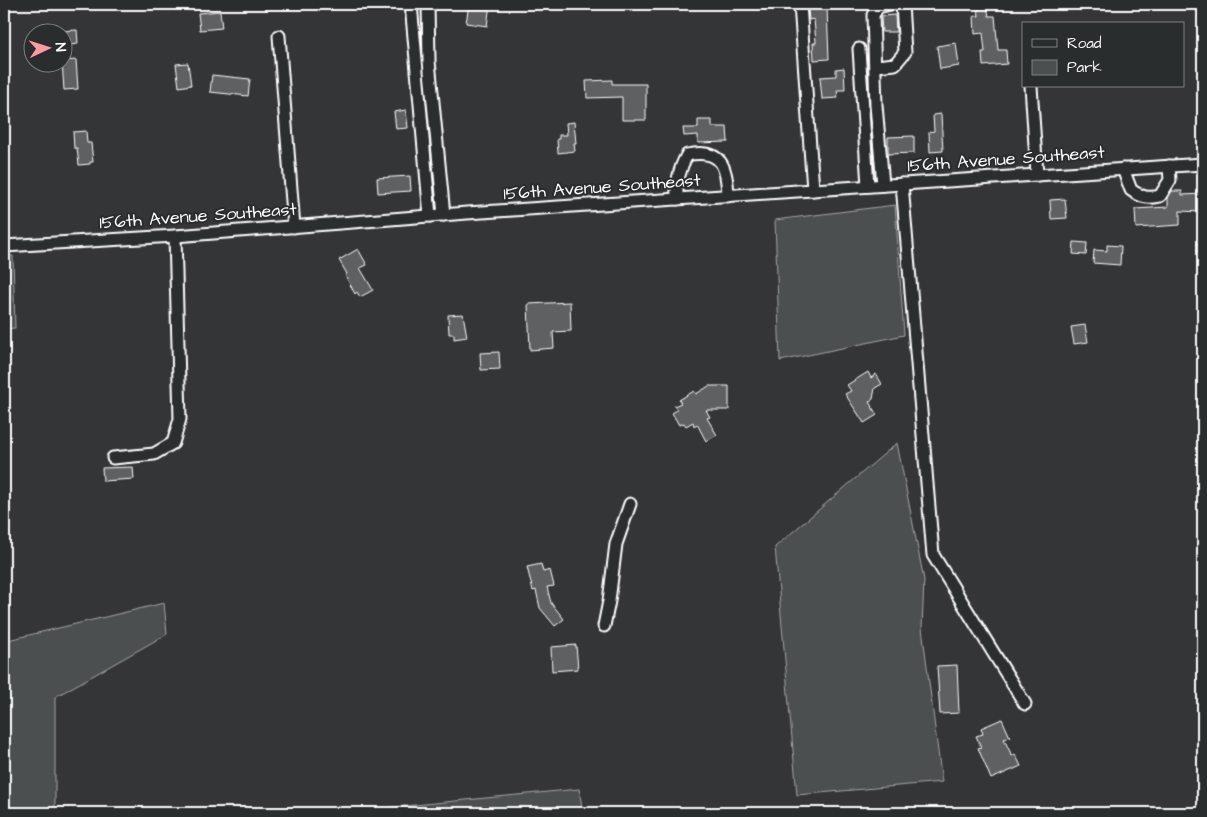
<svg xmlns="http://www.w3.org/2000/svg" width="1207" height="817" viewBox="0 0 1207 817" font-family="'Architects Daughter',sans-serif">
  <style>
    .green { fill: #4c4f50; stroke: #a6a7a8 }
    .building { fill: #5f6162; stroke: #fff }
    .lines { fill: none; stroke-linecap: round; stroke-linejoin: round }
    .minor-casing { stroke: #fff; stroke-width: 15 }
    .minor { stroke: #2a2d2e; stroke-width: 11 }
    .labels { text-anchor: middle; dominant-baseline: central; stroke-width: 4; stroke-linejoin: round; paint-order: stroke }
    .street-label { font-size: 18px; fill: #fff; stroke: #2a2d2e }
  </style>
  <rect width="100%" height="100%" fill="#333536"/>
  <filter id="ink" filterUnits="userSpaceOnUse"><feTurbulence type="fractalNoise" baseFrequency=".02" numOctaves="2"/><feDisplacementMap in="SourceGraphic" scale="10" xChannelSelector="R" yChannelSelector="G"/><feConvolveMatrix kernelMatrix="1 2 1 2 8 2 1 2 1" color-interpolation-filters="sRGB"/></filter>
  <g filter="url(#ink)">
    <g class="green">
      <polygon points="895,205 904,335 780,361 775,220"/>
      <polygon points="13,256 15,328 4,329 4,257"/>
      <polygon points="897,443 924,580 922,628 942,782 797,795 775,547"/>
      <polygon points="164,603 167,634 55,697 55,813 4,813 4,641"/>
      <polygon points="579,789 583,813 332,813"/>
    </g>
    <g class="building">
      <polygon points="469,4 490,4 487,26 466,23"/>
      <polygon points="987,7 989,16 995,16 998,50 1006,50 1007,64 983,66 982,52 985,52 983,33 975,34 974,16 979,16 978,8"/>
      <polygon points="827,8 829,59 814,60 813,43 816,43 814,19 809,20 808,9"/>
      <polygon points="220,11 222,28 200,30 198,13"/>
      <polygon points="895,15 896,32 882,32 881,16"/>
      <polygon points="77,30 78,44 62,46 62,31"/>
      <polygon points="956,43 959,66 940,69 937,46"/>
      <polygon points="76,60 78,89 64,90 62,61"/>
      <polygon points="188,63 191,85 179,87 176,64"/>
      <polygon points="844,68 845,90 837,90 838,98 822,99 820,77 836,76 836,69"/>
      <polygon points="212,75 250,79 248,96 210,92"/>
      <polygon points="612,80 612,84 646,84 646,120 622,120 622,97 587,98 586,81"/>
      <polygon points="406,110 408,128 396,129 394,112"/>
      <polygon points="941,114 943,151 930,152 929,132 934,131 933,115"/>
      <polygon points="698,120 712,120 712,127 727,127 728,142 698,143 698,135 684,136 683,128 698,128"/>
      <polygon points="574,122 576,143 574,143 575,151 558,153 557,139 559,139 559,135 567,135 566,123"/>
      <polygon points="86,131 87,143 91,143 93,162 90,162 90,164 79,165 77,148 74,148 73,132"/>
      <polygon points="914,136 914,153 888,154 888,137"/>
      <polygon points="410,176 411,191 378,193 377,178"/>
      <polygon points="1172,191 1182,191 1182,195 1203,194 1203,212 1180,211 1180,225 1136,228 1135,209 1168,207 1168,198"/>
      <polygon points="1065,199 1067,218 1051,219 1050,200"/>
      <polygon points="1074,242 1087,243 1086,255 1073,254"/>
      <polygon points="1107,245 1121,246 1120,265 1093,263 1094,250 1107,251"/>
      <polygon points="358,249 367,265 360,268 373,290 360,297 357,292 355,294 345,275 347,274 339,260"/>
      <polygon points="570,302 571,331 553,332 554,348 530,350 528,304"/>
      <polygon points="463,314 467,337 454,339 454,334 449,334 448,315"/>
      <polygon points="1085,325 1088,342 1074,344 1071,327"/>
      <polygon points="499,352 500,369 481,370 480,353"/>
      <polygon points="868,372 871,378 876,374 882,384 875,388 873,399 869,402 877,415 864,423 845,394 851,391 847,385"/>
      <polygon points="709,386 729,386 729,410 706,410 710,417 707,418 717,435 706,441 697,424 694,426 693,422 686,426 684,423 679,425 672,413 677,410 674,406 681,403 679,400 694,391 696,394"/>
      <polygon points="133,467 134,479 103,481 102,468"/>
      <polygon points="541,564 543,572 550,570 554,586 547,587 551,603 564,619 555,626 540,608 536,590 533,591 527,567"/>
      <polygon points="576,645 578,669 552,671 551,647"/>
      <polygon points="957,665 959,713 940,714 937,666"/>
      <polygon points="1002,719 1010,737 1004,739 1012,756 1015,754 1021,766 991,779 978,748 981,747 976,736 983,734 981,728"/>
    </g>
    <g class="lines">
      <g class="minor-casing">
        <g id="minor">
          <polyline points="411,4 430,216"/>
          <polyline points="428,4 429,61 444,215"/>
          <polyline points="800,4 813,190"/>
          <polyline points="279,36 294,227"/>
          <polyline points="859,49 868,186"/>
          <polyline points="876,66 895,64 905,52 902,4"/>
          <polyline points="1031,86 1037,175"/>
          <path d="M1123 169 1131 190C1141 197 1148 199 1160 196L1170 180 1169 166"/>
          <polyline points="902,184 933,555 1025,704"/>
          <polyline points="883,185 876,105 873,15 878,7 890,4"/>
          <path d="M677 199C676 183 679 169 687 155 722 148 727 167 728 196"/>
          <polyline points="4,246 175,236 467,213 1203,164"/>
          <polyline points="113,458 154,454 173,443 180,419 175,236"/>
          <polyline points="604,626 609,601 616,544 630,504"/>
        </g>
      </g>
      <use href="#minor" class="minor"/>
    </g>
  </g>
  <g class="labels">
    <g class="street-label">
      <text transform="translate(1006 159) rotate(-4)">156th Avenue Southeast</text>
      <text transform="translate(602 187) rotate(-4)">156th Avenue Southeast</text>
      <text transform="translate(198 216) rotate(-4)">156th Avenue Southeast</text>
    </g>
  </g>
  <rect width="1207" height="817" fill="none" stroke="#2a2d2e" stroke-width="20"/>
  <rect x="10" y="10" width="1187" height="797" fill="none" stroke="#fff" stroke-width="2" filter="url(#ink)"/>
  <rect x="1022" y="22" width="162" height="65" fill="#2a2d2e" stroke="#7f8182"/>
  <rect x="1032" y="39" width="25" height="8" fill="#2a2d2e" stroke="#7f8182"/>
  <text x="1067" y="48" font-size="15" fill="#ffffff">Road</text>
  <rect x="1032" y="60" width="25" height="15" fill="#4c4f50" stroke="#7f8182"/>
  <text x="1067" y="72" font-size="15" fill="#ffffff">Park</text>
  <g transform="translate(48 48) rotate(86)"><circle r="24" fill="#2a2d2e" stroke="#7f8182"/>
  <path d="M0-4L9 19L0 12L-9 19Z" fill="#ff9aa2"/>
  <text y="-8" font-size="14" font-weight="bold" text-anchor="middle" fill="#ffffff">N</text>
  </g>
</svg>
